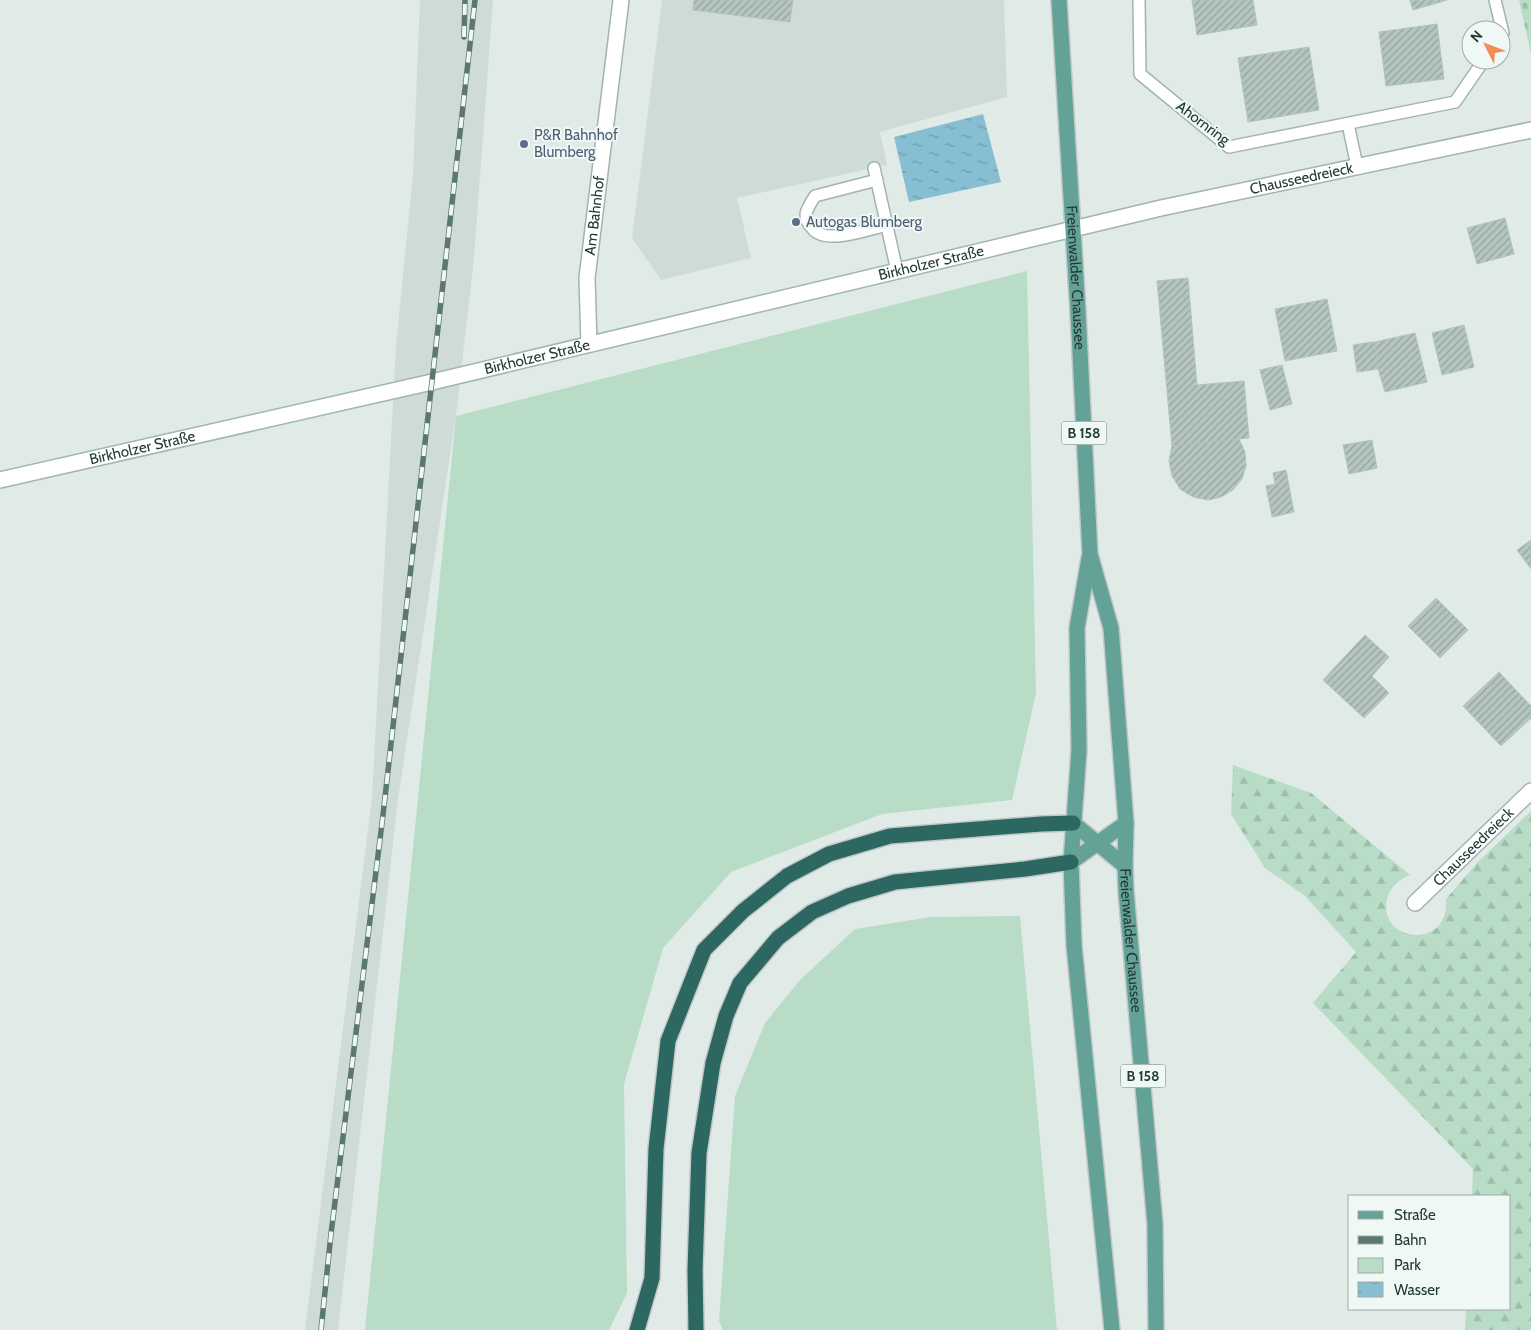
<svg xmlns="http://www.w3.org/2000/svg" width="1531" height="1330" viewBox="0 0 1531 1330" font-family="Cabin,sans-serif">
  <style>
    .built { fill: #cedbd6 }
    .green { fill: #b8dcc6 }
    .forest { fill: url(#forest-firs) }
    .cemetery { fill: url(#cemetery-stones) }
    .water { fill: url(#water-ripples) }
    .building { fill: url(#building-hatch); stroke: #b2c4bf }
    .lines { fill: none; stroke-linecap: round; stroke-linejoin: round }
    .lane-casing { stroke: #a3b3af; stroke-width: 14 }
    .street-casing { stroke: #a3b3af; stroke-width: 18 }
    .secondary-casing { stroke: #9fb7b0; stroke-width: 18 }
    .primary-casing { stroke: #c1c8c7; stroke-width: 18 }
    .highway-casing { stroke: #c1c8c7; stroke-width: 18 }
    .lane { stroke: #fff; stroke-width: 11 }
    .street { stroke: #fff; stroke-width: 15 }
    .secondary { stroke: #fff; stroke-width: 15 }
    .primary { stroke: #64a197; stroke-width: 15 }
    .highway { stroke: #2c6761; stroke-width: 15 }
    .rail-casing { stroke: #5b7772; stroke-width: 5.5 }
    .rail { stroke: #f0f8f5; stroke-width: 4; stroke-dasharray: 11; stroke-linecap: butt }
    .service-dot { fill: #5c6f8a; stroke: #f0f8f5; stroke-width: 2 }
    .labels { text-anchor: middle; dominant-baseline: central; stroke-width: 4; stroke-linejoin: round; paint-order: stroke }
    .shield { fill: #f0f8f5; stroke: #5f7470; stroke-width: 1 }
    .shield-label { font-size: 14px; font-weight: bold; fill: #213b37 }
    .street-label { font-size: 15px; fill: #213b37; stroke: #f0f8f5 }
    .service-label { font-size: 15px; fill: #4e5e75; stroke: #f0f8f5; text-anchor: start }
  </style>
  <defs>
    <pattern id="forest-firs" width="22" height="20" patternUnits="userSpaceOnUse" patternTransform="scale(1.25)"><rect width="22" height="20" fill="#b8dcc6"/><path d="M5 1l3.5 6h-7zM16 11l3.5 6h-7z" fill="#9ebeab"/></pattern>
    <pattern id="cemetery-stones" width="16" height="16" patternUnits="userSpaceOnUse" patternTransform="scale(1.25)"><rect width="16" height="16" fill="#b8dcc6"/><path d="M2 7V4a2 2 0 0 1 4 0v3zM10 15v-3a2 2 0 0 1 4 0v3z" fill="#9ebeab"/></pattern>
    <pattern id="water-ripples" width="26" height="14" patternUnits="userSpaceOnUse" patternTransform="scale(1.25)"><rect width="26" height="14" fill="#87bed1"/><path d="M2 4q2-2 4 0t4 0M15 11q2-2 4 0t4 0" fill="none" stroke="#6e9caa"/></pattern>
    <pattern id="building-hatch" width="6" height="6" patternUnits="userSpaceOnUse" patternTransform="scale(1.25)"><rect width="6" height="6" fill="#b5c6c0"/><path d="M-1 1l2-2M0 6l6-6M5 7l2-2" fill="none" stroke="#93a29d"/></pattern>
  </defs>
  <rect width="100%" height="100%" fill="#e0ebe7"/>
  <g class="built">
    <polygon points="420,0 493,0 474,258 456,416 398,799 338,1330 305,1330 372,798 396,346 413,174"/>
    <polygon points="662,0 1004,0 1007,97 880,132 887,165 737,198 751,258 661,280 632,238"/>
  </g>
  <g class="green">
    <polygon points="1027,271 1036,693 1012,800 882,814 731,872 663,948 624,1084 627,1293 609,1330 365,1330 456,416"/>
    <polygon points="1020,916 1057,1330 723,1330 719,1321 735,1096 765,1023 801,979 855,929 931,917"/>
  </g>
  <path class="forest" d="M1233 765 1311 793 1410 875C1399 879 1390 887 1387 899 1377 942 1450 952 1446 899L1478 862 1531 811V1330H1465L1466 1309H1510V1196H1472L1473 1169 1313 1003 1356 952 1305 896 1265 868 1231 814Z"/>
  <polygon class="cemetery" points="1519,0 1531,0 1531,54"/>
  <polygon class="water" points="983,114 1001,182 909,202 894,137"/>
  <g class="building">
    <polygon points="694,0 793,0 790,22 693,10"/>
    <polygon points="1192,0 1253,0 1257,25 1197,35"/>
    <polygon points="1410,0 1447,0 1413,10"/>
    <polygon points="1437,24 1444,79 1386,86 1379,32"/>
    <polygon points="1309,47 1319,110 1248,122 1238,58"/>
    <polygon points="1505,218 1514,254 1477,264 1467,228"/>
    <polygon points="1188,278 1197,385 1244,381 1249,438 1172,446 1157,281"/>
    <polygon points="1327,299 1337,351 1285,361 1275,309"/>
    <polygon points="1464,325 1474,367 1442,375 1432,333"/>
    <polygon points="1415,333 1427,382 1385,392 1378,369 1375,342"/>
    <polygon points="1372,342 1375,342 1378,369 1357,372 1353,345"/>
    <polygon points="1282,365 1292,404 1270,410 1260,370"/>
    <polygon points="1239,439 1245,452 1246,466 1242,479 1233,490 1221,497 1208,500 1193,497 1180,489 1172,476 1169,461 1172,446"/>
    <polygon points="1372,440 1377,468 1349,474 1343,445"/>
    <polygon points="1286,470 1294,512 1272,517 1266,486 1275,484 1273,473"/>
    <polygon points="1531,540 1531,569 1517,550"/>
    <polygon points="1436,598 1468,630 1440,658 1408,626"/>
    <polygon points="1365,635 1389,657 1372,676 1389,693 1364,718 1323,680"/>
    <polygon points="1499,672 1531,706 1531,718 1501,746 1463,706"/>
  </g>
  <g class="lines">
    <g class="lane-casing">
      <g id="lane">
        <polyline points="1139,0 1140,74 1229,147 1455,102 1484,60"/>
        <polyline points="1495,0 1503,33 1501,36"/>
        <polyline points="1348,124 1357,166"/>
        <polyline points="874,168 897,271"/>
        <path d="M877 180 815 196C812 201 807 208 806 214 806 219 808 224 812 228 825 246 868 229 887 225"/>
      </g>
    </g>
    <g class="street-casing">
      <g id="street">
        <path id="s1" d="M1073 229 1161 208 1531 130"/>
        <path id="s2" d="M589 344 587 278 621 0"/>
        <path id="s3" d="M1415 903 1531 791"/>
      </g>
    </g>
    <g class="secondary-casing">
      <g id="secondary">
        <path id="s4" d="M0 480 432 382 1073 229"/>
      </g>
    </g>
    <g class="primary-casing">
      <g id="primary">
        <path id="s5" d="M1059 0 1078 312 1090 554 1111 628 1126 823 1125 866 1126 891 1155 1224 1156 1330"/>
        <polyline points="1089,558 1077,628 1079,750 1071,862 1074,945 1112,1330"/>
        <polyline points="1073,823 1125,866"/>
        <polyline points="1071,862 1126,823"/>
      </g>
    </g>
    <g class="highway-casing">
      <g id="highway">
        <polyline points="637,1330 652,1278 656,1149 668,1041 704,950 743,911 787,876 829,854 890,836 1041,824 1073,823"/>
        <polyline points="696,1330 695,1270 699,1153 713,1063 726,1016 740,983 778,938 812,912 848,896 895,882 1025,869 1071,862"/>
      </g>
    </g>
    <use href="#lane" class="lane"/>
    <use href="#street" class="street"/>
    <use href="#secondary" class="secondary"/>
    <use href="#primary" class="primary"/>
    <use href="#highway" class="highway"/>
    <g class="rail-casing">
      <g id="rail">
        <polyline points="464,37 465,0"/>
        <polyline points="321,1330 331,1234 383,815 475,0"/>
      </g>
    </g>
    <use href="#rail" class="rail"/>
  </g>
  <g class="service-dot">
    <circle cx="524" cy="144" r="5"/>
    <circle cx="796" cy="222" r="5"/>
  </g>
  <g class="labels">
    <g class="shield">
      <rect x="1061.5" y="421.5" width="45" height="23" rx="4"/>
      <rect x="1120.5" y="1064.5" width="45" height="23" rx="4"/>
    </g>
    <g class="shield-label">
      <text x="1084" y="433">B 158</text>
      <text x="1143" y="1076">B 158</text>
    </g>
    <g class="street-label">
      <text transform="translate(1203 123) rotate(37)">Ahornring</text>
      <text stroke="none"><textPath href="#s1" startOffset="234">Chausseedreieck</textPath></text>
      <text stroke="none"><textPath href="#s2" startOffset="129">Am Bahnhof</textPath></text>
      <text stroke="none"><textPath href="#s4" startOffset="956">Birkholzer Straße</textPath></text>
      <text stroke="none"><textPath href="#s5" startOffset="278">Freienwalder Chaussee</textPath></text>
      <text stroke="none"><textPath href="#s4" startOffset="551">Birkholzer Straße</textPath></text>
      <text stroke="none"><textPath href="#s4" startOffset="146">Birkholzer Straße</textPath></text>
      <text stroke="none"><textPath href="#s3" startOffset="81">Chausseedreieck</textPath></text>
      <text stroke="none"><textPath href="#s5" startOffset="945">Freienwalder Chaussee</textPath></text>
    </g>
    <g class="service-label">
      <text x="534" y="135">P&amp;R Bahnhof<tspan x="534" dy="17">Blumberg</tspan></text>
      <text x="806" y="222">Autogas Blumberg</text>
    </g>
  </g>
  <rect x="1348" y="1195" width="162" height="115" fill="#f0f8f5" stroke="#9daca9"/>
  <rect x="1358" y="1211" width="25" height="8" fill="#64a197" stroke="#9daca9"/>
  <text x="1394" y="1220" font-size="15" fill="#213b37">Straße</text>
  <rect x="1358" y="1236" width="25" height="8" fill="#5b7772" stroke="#9daca9"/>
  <text x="1394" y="1245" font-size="15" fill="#213b37">Bahn</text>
  <rect x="1358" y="1258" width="25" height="15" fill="#b8dcc6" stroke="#9daca9"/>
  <text x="1394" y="1270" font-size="15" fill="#213b37">Park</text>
  <rect x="1358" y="1282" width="25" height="15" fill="url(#water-ripples)" stroke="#9daca9"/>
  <text x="1394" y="1295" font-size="15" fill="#213b37">Wasser</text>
  <g transform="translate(1486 45) rotate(312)"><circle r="24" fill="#f0f8f5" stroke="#9daca9"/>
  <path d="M0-4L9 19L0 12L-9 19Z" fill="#f28c57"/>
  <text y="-8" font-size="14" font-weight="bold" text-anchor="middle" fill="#213b37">N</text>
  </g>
</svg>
